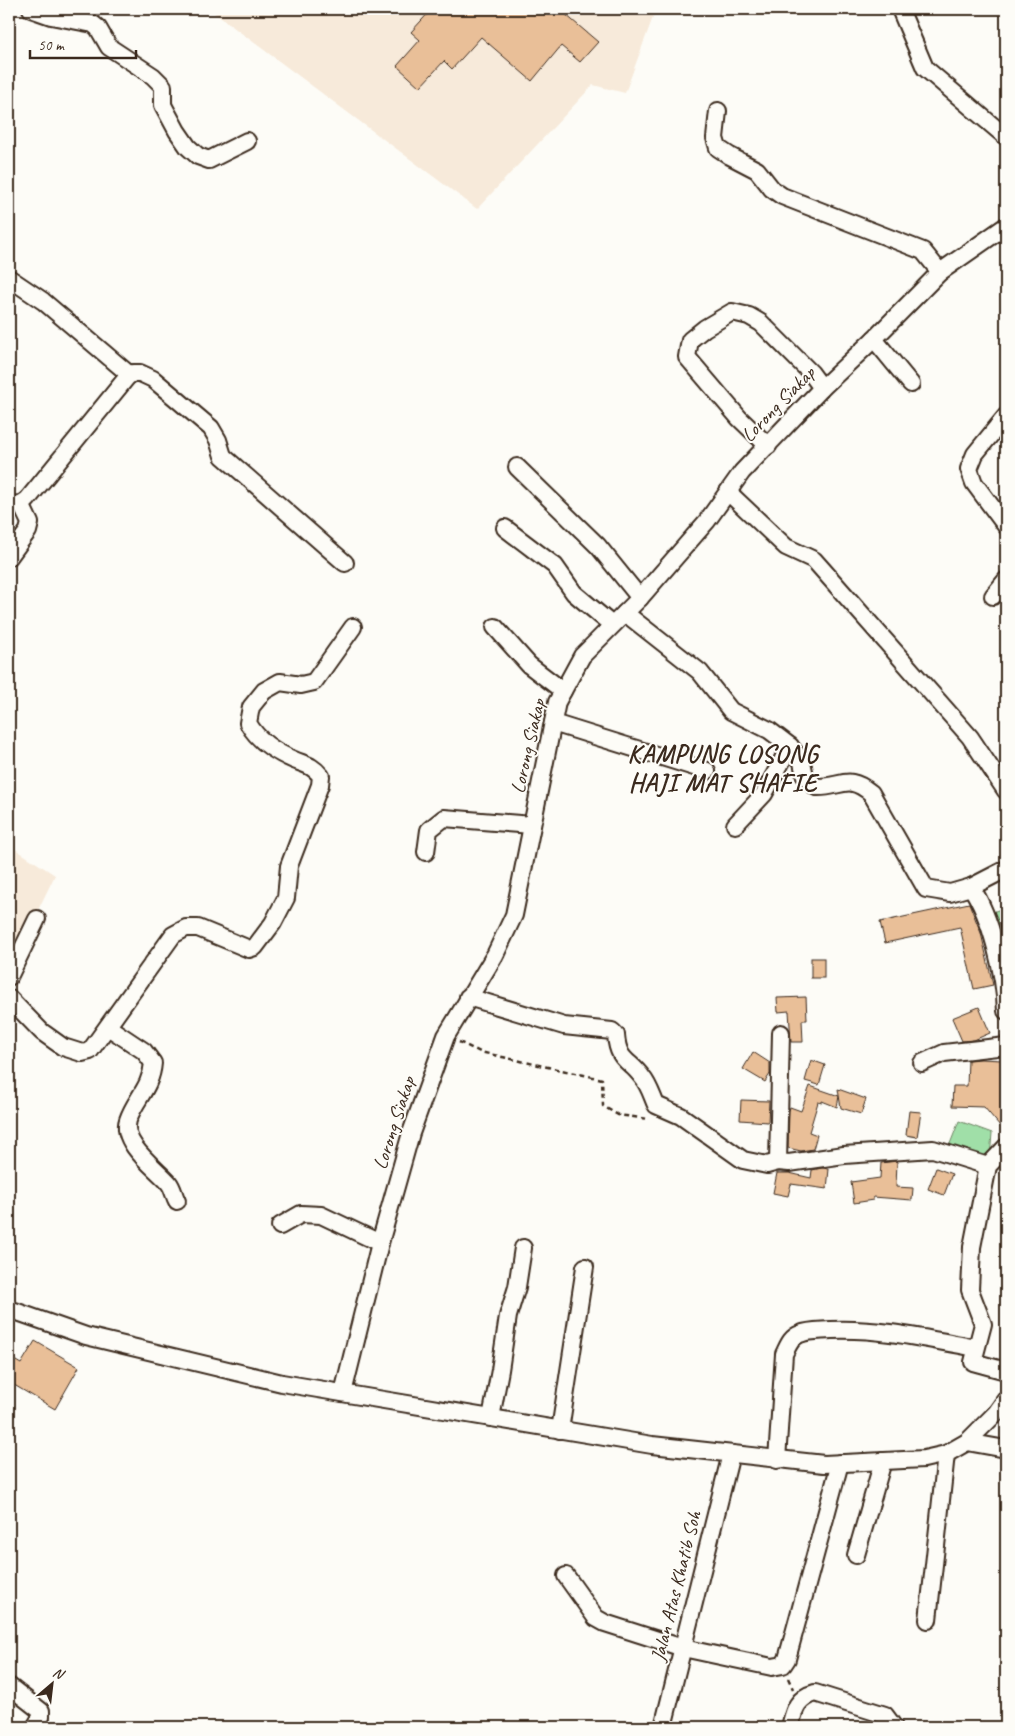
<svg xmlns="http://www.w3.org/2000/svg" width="1015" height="1736" viewBox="0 0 1015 1736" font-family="Caveat,sans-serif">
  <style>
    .built { fill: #f7eada }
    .green { fill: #a0dfa8; stroke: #6e8463 }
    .building { fill: #e9bf98; stroke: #3b2a1e }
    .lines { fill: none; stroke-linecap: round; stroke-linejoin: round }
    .minor-casing { stroke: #3b2a1e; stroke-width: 20 }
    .path { stroke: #3b2a1e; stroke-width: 2.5; stroke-dasharray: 5 4; stroke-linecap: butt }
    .minor { stroke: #fdfcf7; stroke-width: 16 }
    .labels { text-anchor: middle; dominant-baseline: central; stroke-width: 4; stroke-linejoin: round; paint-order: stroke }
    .street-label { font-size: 20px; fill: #3b2a1e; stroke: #fdfcf7 }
    .district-label { font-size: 25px; font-weight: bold; letter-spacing: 1px; fill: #3b2a1e; stroke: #fdfcf7 }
  </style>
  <rect width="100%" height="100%" fill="#fdfcf7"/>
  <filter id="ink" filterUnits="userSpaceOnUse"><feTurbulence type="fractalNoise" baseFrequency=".02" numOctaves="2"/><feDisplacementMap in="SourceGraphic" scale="10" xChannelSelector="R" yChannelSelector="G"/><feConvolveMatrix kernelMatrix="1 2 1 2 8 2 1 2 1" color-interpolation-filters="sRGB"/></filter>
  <g filter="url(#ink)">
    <g class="built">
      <polygon points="209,9 656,9 625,93 593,85 477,209"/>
      <polygon points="9,845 55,875 9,970"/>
    </g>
    <g class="green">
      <polygon points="1006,907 1006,992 990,913"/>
      <polygon points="959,1121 992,1133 990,1158 977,1159 948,1149"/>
    </g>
    <g class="building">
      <polygon points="432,9 559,9 598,42 580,62 561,46 532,81 481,37 452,69 444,61 420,87 397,66 420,40 411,32"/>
      <polygon points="969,903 981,933 993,985 974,989 960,927 885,943 880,922"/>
      <rect x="811" y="958" width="13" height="20"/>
      <polygon points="806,997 807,1020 802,1020 803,1042 791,1042 789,1011 778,1012 777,998"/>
      <polygon points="979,1007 990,1033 974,1040 962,1041 952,1018"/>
      <polygon points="753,1052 770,1063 770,1074 765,1082 743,1069"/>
      <polygon points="981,1059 1002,1060 1001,1109 1006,1105 1006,1133 984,1107 952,1106 953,1086 967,1086 968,1060"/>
      <polygon points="811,1060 825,1065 819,1085 805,1081"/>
      <polygon points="810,1086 839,1096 837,1107 822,1101 822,1103 818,1102 809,1132 817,1135 813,1149 801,1151 788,1148 789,1111 790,1107 801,1111"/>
      <polygon points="838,1089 866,1099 861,1114 841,1108"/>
      <polygon points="741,1100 769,1101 768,1122 740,1120"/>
      <polygon points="909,1111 921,1112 917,1137 906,1135"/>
      <polygon points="897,1161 896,1187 913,1188 912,1200 873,1197 873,1200 854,1203 851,1182 880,1178 881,1163"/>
      <polygon points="822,1168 829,1169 827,1189 791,1184 788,1196 773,1193 777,1173 789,1173 811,1178 812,1170"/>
      <polygon points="936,1168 952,1174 944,1195 928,1189"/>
      <polygon points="35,1341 79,1367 55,1409 9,1382 9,1357 21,1364"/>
    </g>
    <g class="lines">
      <g class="minor-casing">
        <g id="minor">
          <polyline points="31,9 51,16 93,24 98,28 109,47 153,76 163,86 163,105 177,131 188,147 198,156 209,160 247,141"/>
          <polyline points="900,9 925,68 1006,137"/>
          <polyline points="718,111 715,138 718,148 730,156 757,170 772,189 782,196 923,251 940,272"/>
          <polyline points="9,278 43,301 130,375"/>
          <polyline points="874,339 911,384"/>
          <polyline points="1006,416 975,454 969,469 974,483 1006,526"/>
          <polyline points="768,446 739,418 687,357 690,340 705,328 732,312 749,316 761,323 811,373 822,388"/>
          <polyline points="517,467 598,546 640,598"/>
          <polyline points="728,492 786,547 814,560 822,569 970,737 1006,791"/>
          <polyline points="9,505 21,504 27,500 128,376 133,373 140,373 153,379 211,428 218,440 223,456 345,563"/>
          <polyline points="505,528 555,566 574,593 612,625"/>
          <polyline points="9,557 28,531 30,523 21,504"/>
          <polyline points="993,596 1006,580"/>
          <path d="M625 613 700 672 731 711 769 730 790 746 802 762 805 776 816 787C842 788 847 773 871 793L926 889 950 893 971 887 1006 869"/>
          <polyline points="495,627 529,665 563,691"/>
          <polyline points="553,723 707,771"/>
          <polyline points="735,825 764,794 790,746"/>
          <polyline points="426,852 429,830 444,818 532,825"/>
          <path d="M971 887C991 916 1005 976 1006 1011"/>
          <polyline points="9,977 37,919"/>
          <path d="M468 997 564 1026 612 1031 616 1035C618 1062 629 1059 642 1077 649 1085 652 1096 656 1105L681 1116 743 1160 767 1165 778 1162"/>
          <path d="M9 998 42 1032 63 1047 82 1053 90 1051 173 935 186 928H198L249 949 255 947 273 923 286 898 289 866 320 785 321 776C312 765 306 765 294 760 275 752 258 741 248 723L251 707 264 691 280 682 301 685 314 682 353 627"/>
          <path d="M108 1027 144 1051 153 1063C151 1088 135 1099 128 1120 120 1143 157 1169 169 1183 173 1188 174 1196 177 1201"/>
          <polyline points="781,1033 778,1162 789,1163 844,1155 933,1149 988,1166"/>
          <polyline points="922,1063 944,1053 1006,1046"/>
          <polyline points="1006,1147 988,1166 972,1247 970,1290 983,1324 973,1362 1006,1371"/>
          <polyline points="280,1226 301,1214 321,1215 380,1243"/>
          <polyline points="9,1309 86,1336 282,1383 652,1445 824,1464 924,1459 946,1454 967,1442 996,1413 1006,1399"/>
          <polyline points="343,1393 380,1243 411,1133 446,1036 495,955 514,915 557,702 582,656 640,598 707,521 742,472 822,388 874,339 940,272 1006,226"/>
          <polyline points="491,1418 500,1370 508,1316 517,1287 523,1248"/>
          <polyline points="560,1430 585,1267"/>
          <polyline points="967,1442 1006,1449"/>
          <path d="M777 1460 784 1354C788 1346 791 1337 800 1334 810 1330 821 1331 831 1330 881 1328 927 1339 976 1348"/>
          <polyline points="856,1555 883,1461"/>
          <polyline points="566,1576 596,1618 605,1623 683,1648 772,1667 783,1665 787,1659 840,1463"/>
          <polyline points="928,1620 946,1454"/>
          <polyline points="9,1686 41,1711 41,1717 35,1727"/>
          <polyline points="663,1727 731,1454"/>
          <path d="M790 1727C794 1711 796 1698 815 1693L885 1715 894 1727"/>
        </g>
      </g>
      <g class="path">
        <polyline points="459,1042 480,1052 602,1079 603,1106 618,1115 649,1119"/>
        <polyline points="788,1678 793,1689"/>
      </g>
      <use href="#minor" class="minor"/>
    </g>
  </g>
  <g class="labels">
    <g class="street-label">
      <text transform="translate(778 404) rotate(-46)">Lorong Siakap</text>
      <text transform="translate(528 746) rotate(-77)">Lorong Siakap</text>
      <text transform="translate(394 1123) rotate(-72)">Lorong Siakap</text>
      <text transform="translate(676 1586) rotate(-76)">Jalan Atas Khatib Soh</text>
    </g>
    <g class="district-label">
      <text x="723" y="754">KAMPUNG LOSONG<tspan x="723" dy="29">HAJI MAT SHAFIE</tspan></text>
    </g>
  </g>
  <rect width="1015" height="1736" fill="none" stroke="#fdfcf7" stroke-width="30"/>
  <rect x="15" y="15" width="985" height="1706" fill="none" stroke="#3b2a1e" stroke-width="2" filter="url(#ink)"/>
  <g transform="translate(52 1684) rotate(28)" stroke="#fdfcf7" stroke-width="4" paint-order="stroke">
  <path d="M0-4L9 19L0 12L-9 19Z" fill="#3b2a1e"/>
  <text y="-8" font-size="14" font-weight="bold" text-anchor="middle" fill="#3b2a1e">N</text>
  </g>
  <path d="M30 50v8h106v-8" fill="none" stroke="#3b2a1e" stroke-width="2.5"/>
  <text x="38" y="50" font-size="15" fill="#3b2a1e" stroke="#fdfcf7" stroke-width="4" paint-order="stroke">50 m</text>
</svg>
